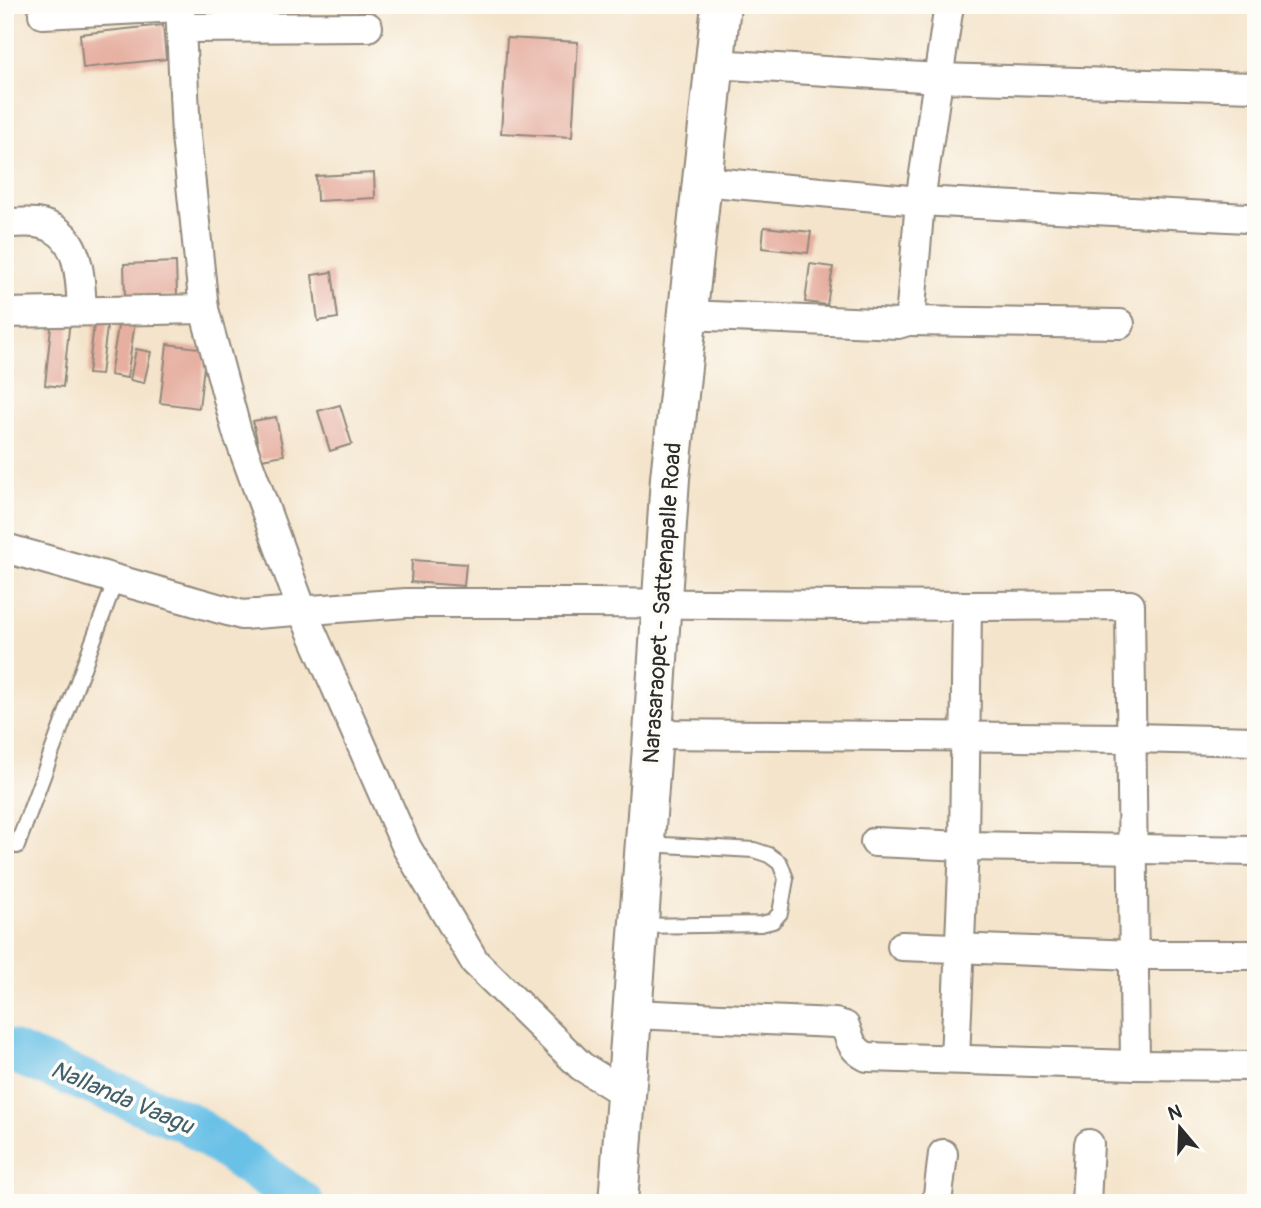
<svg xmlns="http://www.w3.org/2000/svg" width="1261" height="1208" viewBox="0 0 1261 1208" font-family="Pangolin,sans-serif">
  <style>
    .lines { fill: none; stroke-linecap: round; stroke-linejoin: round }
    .river { stroke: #6ac1e7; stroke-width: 42 }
    .building { fill: #e6afa0 }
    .service-casing { stroke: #90887b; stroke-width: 18 }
    .minor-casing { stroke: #90887b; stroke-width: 32 }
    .primary-casing { stroke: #90887b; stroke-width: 42 }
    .service { stroke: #fff; stroke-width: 14 }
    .minor { stroke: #fff; stroke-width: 28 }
    .primary { stroke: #fff; stroke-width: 38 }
    .labels { text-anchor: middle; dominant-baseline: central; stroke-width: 7; stroke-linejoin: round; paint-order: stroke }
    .street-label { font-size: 23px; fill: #2b2b2b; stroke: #fdfcf7 }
    .water-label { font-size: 24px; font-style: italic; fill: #41606d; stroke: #fdfcf7 }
  </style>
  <rect width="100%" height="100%" fill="#fdfcf7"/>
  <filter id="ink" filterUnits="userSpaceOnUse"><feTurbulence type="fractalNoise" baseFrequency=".0143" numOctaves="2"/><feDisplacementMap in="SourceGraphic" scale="14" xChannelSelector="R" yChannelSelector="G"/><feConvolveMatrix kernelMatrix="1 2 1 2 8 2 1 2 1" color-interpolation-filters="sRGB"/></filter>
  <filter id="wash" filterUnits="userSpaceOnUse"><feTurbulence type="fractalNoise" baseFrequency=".00686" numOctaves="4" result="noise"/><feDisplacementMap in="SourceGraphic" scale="28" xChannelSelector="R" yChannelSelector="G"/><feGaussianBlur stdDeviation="1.57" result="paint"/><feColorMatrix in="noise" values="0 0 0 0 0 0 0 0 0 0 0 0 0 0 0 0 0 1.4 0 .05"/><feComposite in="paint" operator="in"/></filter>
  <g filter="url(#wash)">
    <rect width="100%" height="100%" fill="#f4e4cb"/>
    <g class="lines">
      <polyline class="river" points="5,1049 189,1123 303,1203"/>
    </g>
    <g id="blocks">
      <g class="building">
        <polygon points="163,25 166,59 83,68 80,34"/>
        <polygon points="507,38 578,42 572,137 501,133"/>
        <polygon points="374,173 375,198 317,201 316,176"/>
        <polygon points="764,227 811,232 808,253 762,248"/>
        <polygon points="176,262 177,296 125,297 124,264"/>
        <polygon points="810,264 833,267 827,305 805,302"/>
        <polygon points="332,272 338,318 318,321 312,275"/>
        <polygon points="52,317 70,319 63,387 45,385"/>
        <polygon points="95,317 108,319 101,375 88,374"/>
        <polygon points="119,320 135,322 127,378 110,375"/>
        <polygon points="167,344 206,349 199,408 160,403"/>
        <polygon points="136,349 151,352 144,383 130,380"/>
        <polygon points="340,405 352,444 330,451 318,411"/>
        <polygon points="276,417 284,455 261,459 253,421"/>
        <polygon points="412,560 466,564 464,586 411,582"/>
      </g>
    </g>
  </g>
  <g filter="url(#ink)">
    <use href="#blocks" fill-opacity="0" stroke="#90887b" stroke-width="2"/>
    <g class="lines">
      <g class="service-casing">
        <g id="service">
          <polyline points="17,846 116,579"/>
          <polyline points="640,926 761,924 773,921 780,913 786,879 780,863 769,855 754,850 646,844"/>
        </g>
      </g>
      <g class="minor-casing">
        <g id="minor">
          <polyline points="180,5 186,136 204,309 237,432 302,610 407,848 475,962 581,1066 626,1094"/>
          <polyline points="43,14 180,7"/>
          <polyline points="182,28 368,27"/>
          <polyline points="714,64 938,78 1256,87"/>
          <polyline points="701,181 920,201 1247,218"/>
          <path d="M8 223C17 223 27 222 36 223 81 229 80 277 82 311"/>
          <polyline points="5,313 204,309"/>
          <polyline points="687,315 898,324 908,321 911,308 920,201 949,5"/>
          <polyline points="908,321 1120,324"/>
          <polyline points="5,548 242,615 406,603 587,603 967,606 1130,605 1135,1065"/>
          <polyline points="653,734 1132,738 1256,741"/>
          <polyline points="875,842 964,846 1256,851"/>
          <polyline points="902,946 1134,955 1256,955"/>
          <path d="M633 1014 835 1023 845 1026C851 1041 851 1049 867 1057L1135 1065 1256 1066"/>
          <polyline points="955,1059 964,846 967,606"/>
          <polyline points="937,1203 943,1154"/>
          <polyline points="1086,1203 1089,1144"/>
        </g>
      </g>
      <g class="primary-casing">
        <polyline id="primary" points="618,1203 653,734 670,478 721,5"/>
      </g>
      <use href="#service" class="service"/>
      <use href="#minor" class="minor"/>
      <use href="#primary" class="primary"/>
    </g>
  </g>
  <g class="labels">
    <g class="street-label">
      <text transform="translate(662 603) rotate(-86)">Narasaraopet - Sattenapalle Road</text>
    </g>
    <g class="water-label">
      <text transform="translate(122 1098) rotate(23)">Nallanda Vaagu</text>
    </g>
  </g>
  <rect width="1261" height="1208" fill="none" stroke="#fdfcf7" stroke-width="28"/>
  <g transform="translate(1180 1128) rotate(341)" stroke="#fdfcf7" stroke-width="5" paint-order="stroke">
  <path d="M0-5L12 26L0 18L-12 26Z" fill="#2b2b2b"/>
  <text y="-10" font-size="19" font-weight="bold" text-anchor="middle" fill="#2b2b2b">N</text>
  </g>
</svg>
